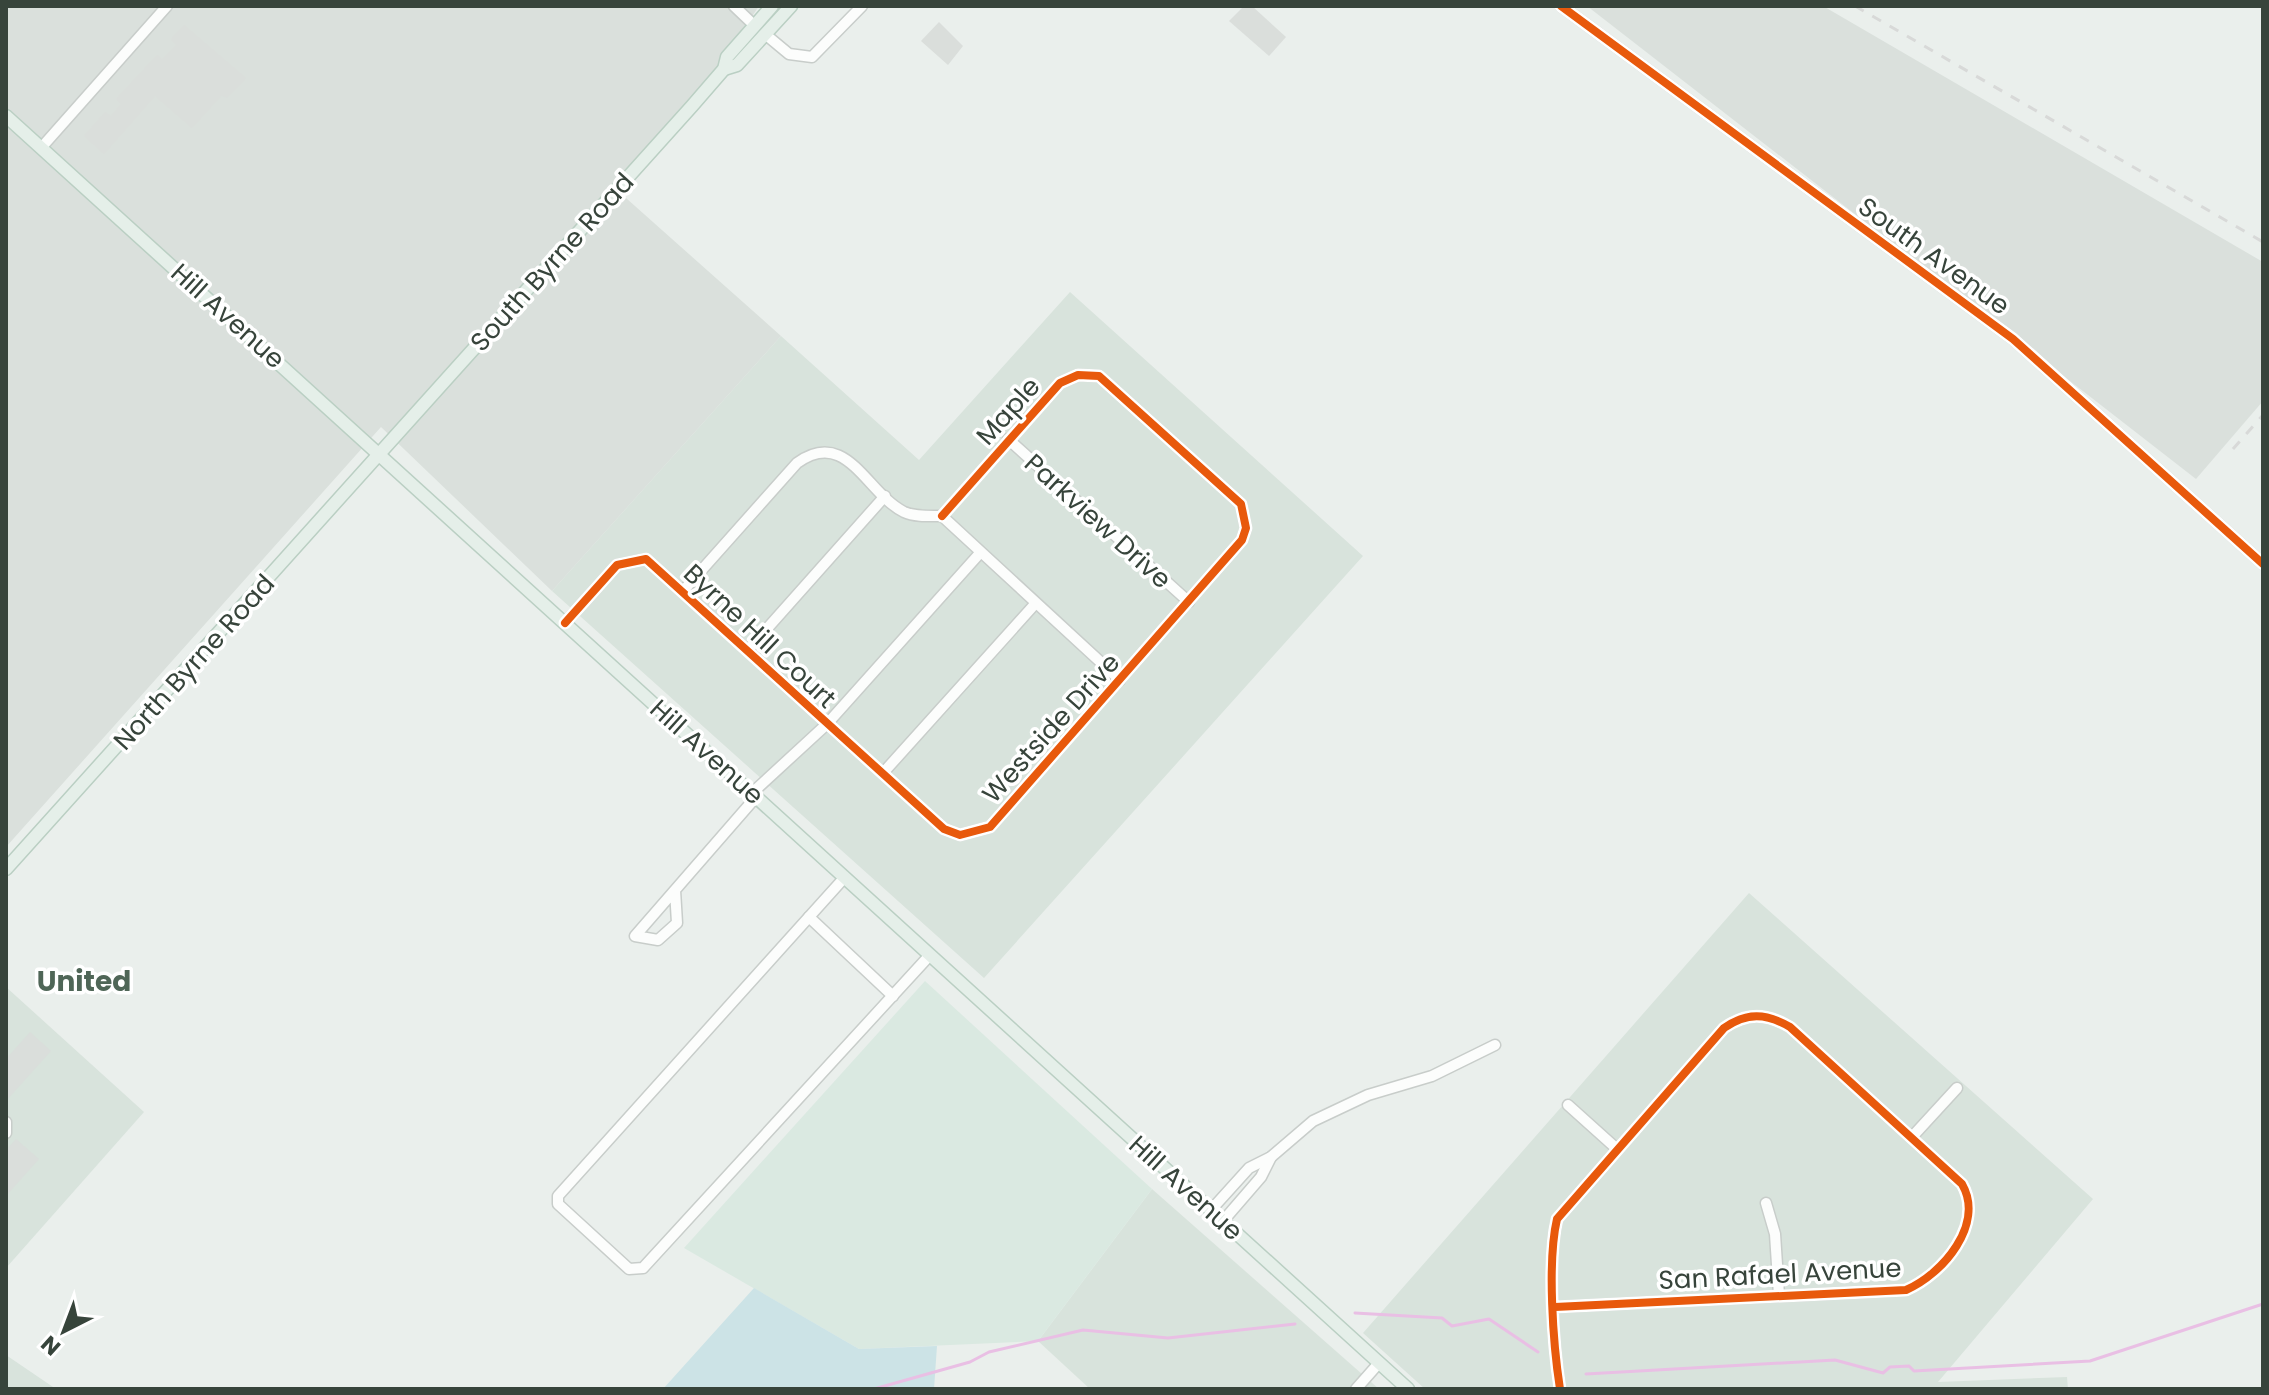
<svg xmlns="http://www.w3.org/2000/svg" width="2269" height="1395" viewBox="0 0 2269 1395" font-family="Poppins,sans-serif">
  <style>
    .residential { fill: #d8e3dc }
    .industrial { fill: #dae0dc }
    .education { fill: #dae9e1 }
    .green { fill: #cce3e6 }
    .parking { fill: #dadedb }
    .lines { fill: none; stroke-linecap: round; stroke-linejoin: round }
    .stream { stroke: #e9bfe4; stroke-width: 3 }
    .minor-casing { stroke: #c8cdca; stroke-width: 13 }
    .major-casing { stroke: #bacfc3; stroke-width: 15 }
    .minor { stroke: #fcfdfc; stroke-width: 10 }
    .major { stroke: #e5efe9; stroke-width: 12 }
    .rail { stroke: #d8d9d8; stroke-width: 3; stroke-dasharray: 10 10; stroke-linecap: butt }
    .cycleway-casing { stroke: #fff; stroke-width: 13 }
    .cycleway { stroke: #e8590c; stroke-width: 8 }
    .labels { text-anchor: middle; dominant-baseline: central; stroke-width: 7; stroke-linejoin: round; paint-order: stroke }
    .street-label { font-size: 26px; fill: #37443b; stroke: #fff }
    .neighbourhood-label { font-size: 28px; font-weight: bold; fill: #4f6657; stroke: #fff }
  </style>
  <rect width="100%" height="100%" fill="#eaefec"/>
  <g class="residential">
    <polygon points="1070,292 1363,556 984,978 552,591 781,336 919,460"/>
    <polygon points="1749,893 2093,1199 1938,1382 2067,1377 2068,1389 1425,1389 1363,1333"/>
    <polygon points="6,987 144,1112 6,1268"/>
    <polygon points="1152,1189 1379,1389 1090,1389 1038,1341"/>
    <polygon points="6,1355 56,1389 6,1389"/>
  </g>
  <g class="industrial">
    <polygon points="6,6 759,6 692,106 617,190 781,336 552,591 381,427 6,847"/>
    <polygon points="1587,6 1823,6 2263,262 2263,401 2196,479"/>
  </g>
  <polygon class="education" points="925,981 1152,1189 1038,1341 859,1349 684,1248"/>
  <polygon class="green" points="754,1288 859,1349 937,1346 934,1389 663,1389"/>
  <g class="parking">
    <polygon points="1244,6 1252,6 1286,37 1269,56 1229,21"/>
    <polygon points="939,22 963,46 948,65 921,41"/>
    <polygon points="184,25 246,78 227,98 221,96 192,128 155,96 104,154 84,136 105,112 111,116 121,104 116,99 157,55 162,59 176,45 171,39"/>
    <polygon points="30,1032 51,1051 6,1101 6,1059"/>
    <polygon points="16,1139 39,1159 6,1196 6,1150"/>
  </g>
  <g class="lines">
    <g class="stream">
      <polyline points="1355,1313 1442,1318 1452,1326 1489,1319 1538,1352"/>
      <polyline points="1586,1374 1835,1360 1883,1373 1890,1367 1909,1366 1914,1371 2090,1361 2263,1304"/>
      <polyline points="874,1389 970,1362 989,1352 1083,1330 1168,1338 1295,1324"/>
    </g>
    <g class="minor-casing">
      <g id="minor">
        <polyline points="734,6 755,26"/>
        <polyline points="1561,6 2013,339 2263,564"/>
        <polyline points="765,34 789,54 812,57 862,6"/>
        <polyline points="41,148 167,6"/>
        <polyline points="1008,439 1189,602"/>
        <path d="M683 591 797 463C847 427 866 493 904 512 915 517 930 516 942 516L1120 680"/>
        <polyline points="565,623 617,565 646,559 944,829 960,835 990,827 1242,540 1246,528 1241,504 1099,376 1078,375 1060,383 942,516"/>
        <polyline points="748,650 885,496"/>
        <polyline points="883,773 1035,604"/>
        <polyline points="752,793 827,724 980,553"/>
        <polyline points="845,877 558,1196 558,1204 629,1269 643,1268 930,955"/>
        <polyline points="675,890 677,923 658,940 635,936 756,797"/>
        <polyline points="809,917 893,996"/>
        <polyline points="1568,1105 1617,1149"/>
        <polyline points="6,1122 6,1133"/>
        <polyline points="1912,1137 1957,1088"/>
        <polyline points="1766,1203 1775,1234 1779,1295"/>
        <polyline points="1211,1210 1249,1168 1271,1157 1313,1121 1368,1095 1432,1076 1495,1045"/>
        <polyline points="1223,1221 1261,1177 1271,1157"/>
        <path d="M1555 1307 1906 1290C1943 1274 1985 1224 1962 1184L1790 1027C1766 1013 1747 1012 1724 1028L1557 1219C1547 1262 1553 1344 1560 1389"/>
        <polyline points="1356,1389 1379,1363"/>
      </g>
    </g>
    <g class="major-casing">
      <g id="major">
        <polyline points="724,69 737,65 791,6"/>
        <polyline points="6,116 1408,1389"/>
        <polyline points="6,869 692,106 724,69 727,57 772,6"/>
      </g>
    </g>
    <use href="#minor" class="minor"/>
    <use href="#major" class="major"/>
    <g class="rail">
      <polyline points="1855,6 2263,242"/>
      <polyline points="2233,449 2263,415"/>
    </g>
    <g class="cycleway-casing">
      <g id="cycleway">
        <polyline points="1561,6 2013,339 2263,564"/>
        <polyline points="565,623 617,565 646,559 944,829 960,835 990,827 1242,540 1246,528 1241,504 1099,376 1078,375 1060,383 942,516"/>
        <path d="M1555 1307 1906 1290C1943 1274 1985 1224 1962 1184L1790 1027C1766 1013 1747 1012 1724 1028L1557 1219C1547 1262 1553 1344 1560 1389"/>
      </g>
    </g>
    <use href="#cycleway" class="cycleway"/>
  </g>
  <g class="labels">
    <g class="street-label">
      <text transform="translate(1934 256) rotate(36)">South Avenue</text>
      <text transform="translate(552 262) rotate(-48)">South Byrne Road</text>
      <text transform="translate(228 316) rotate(42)">Hill Avenue</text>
      <text transform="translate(1008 411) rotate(-48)">Maple</text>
      <text transform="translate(1098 521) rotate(42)">Parkview Drive</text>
      <text transform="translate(760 636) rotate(43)">Byrne Hill Court</text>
      <text transform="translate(194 662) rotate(-48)">North Byrne Road</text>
      <text transform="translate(1051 728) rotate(-48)">Westside Drive</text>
      <text transform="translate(707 752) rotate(42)">Hill Avenue</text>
      <text transform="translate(1186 1188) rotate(42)">Hill Avenue</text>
      <text transform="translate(1780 1274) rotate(-3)">San Rafael Avenue</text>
    </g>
    <g class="neighbourhood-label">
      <text x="84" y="981">United</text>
    </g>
  </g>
  <rect width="2269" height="1395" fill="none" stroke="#37443b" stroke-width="16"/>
  <g transform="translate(64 1331) rotate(222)" stroke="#ffffff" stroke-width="6" paint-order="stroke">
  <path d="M0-6L14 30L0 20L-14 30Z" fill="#37443b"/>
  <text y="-12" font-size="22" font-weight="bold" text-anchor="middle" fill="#37443b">N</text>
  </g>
</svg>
